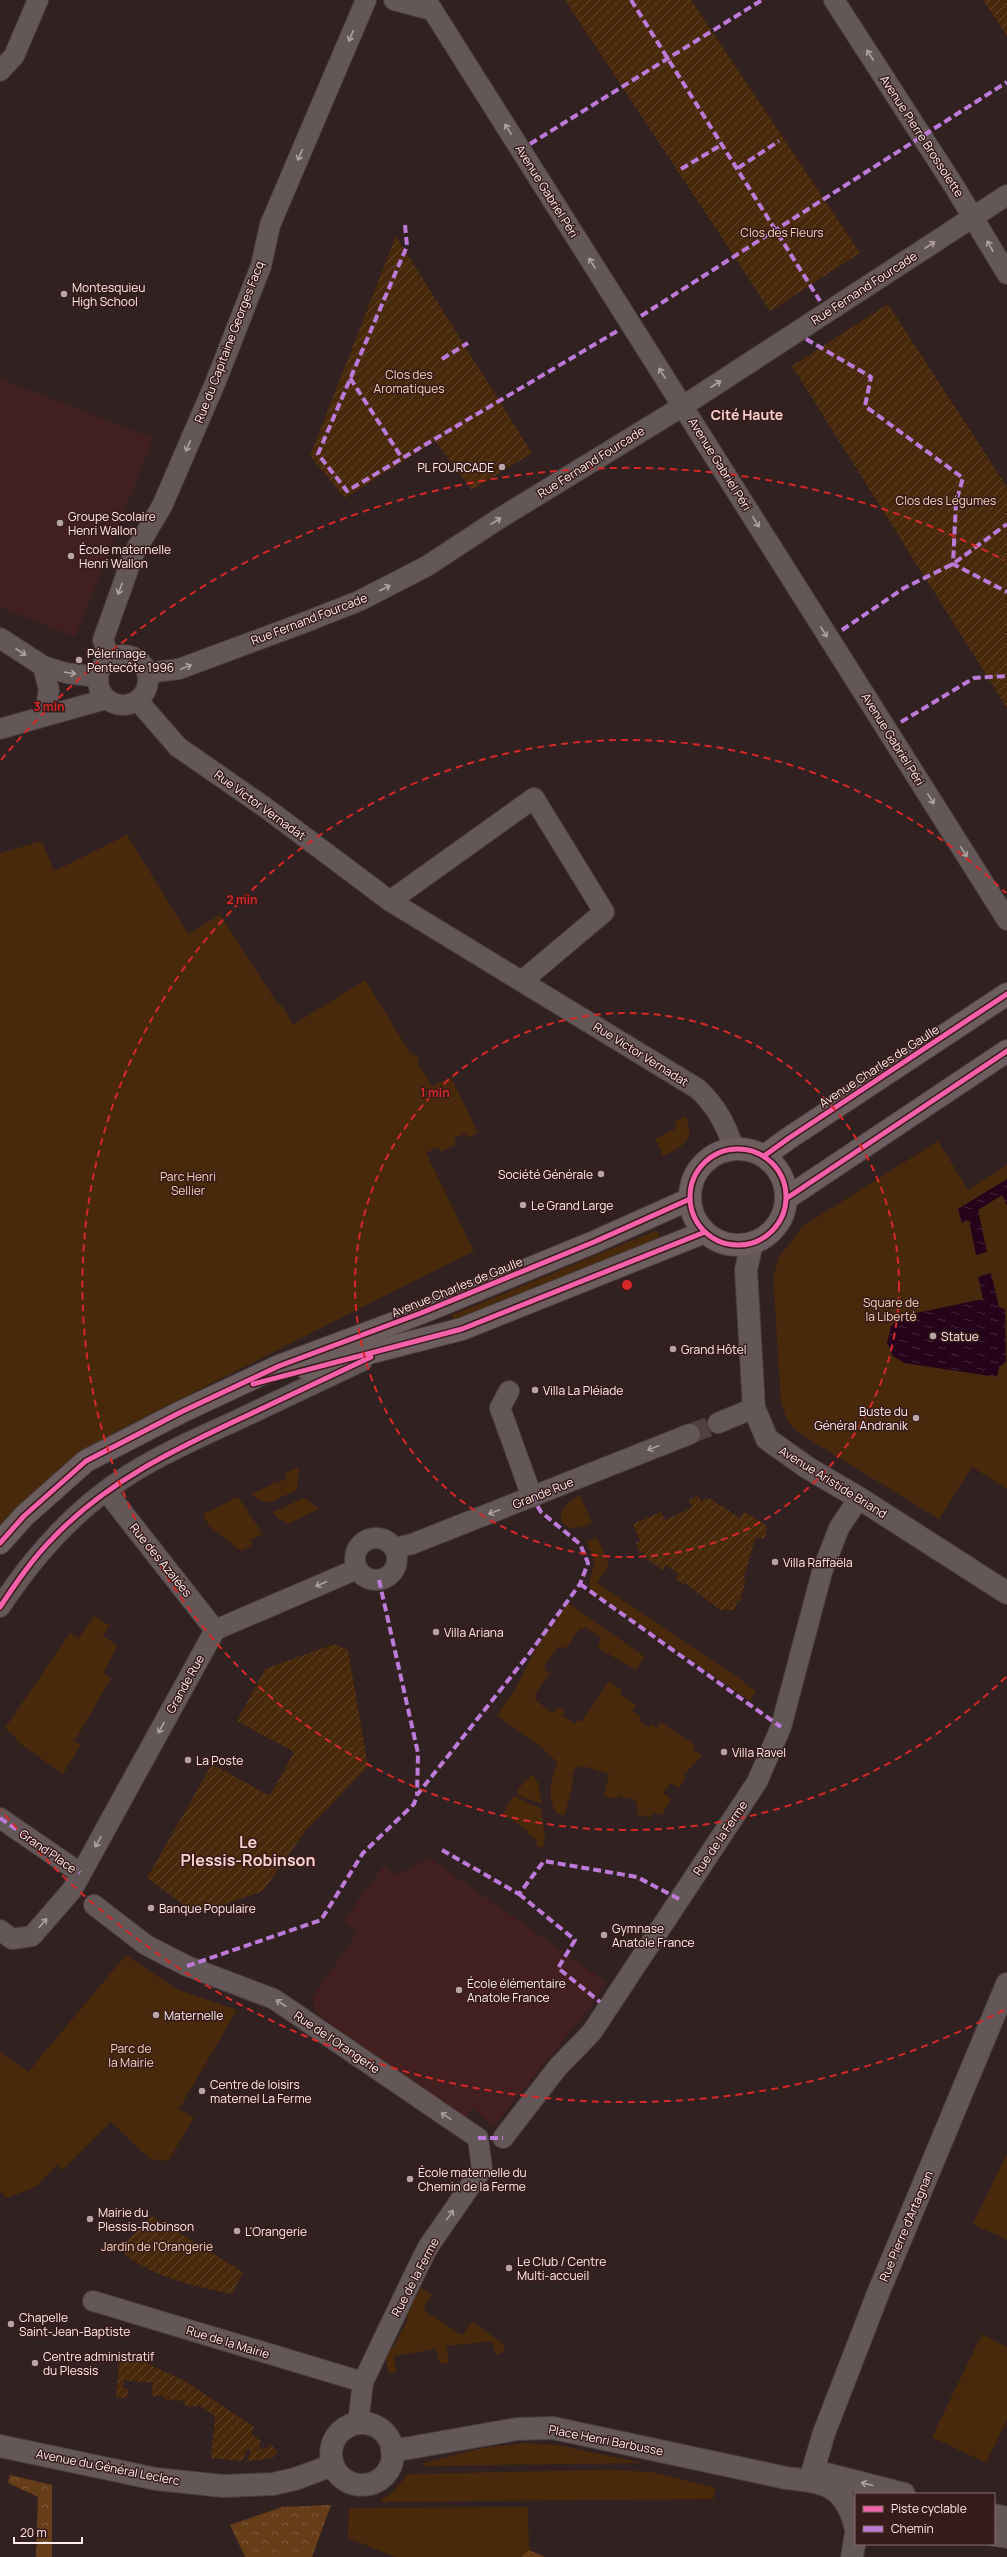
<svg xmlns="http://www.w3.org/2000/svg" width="1007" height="2557" viewBox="0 0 1007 2557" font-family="Manrope,sans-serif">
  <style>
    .built { fill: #422020 }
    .green { fill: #48290c }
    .forest { fill: url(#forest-crowns) }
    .garden { fill: url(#garden-furrows) }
    .water { fill: url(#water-ripples) }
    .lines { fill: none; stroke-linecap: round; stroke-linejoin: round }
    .minor-tunnel { stroke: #51403f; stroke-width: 20; stroke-dasharray: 20 10; stroke-linecap: butt }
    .minor-casing { stroke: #4a3d3d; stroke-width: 22 }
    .tertiary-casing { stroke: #4a3d3d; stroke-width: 24 }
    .secondary-casing { stroke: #4a3d3d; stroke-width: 24 }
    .minor { stroke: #645757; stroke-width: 20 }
    .tertiary { stroke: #645757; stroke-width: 22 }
    .secondary { stroke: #6c5d5e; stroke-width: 22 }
    .quiet { stroke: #bd7bd9; stroke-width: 4; stroke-dasharray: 8 4; stroke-linecap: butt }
    .cycleway-casing { stroke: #381b1b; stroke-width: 8 }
    .cycleway { stroke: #f560ab; stroke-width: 5 }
    .oneway { stroke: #b1a2a2 }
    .ring { fill: none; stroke: #d62828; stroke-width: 2; stroke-dasharray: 7 5 }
    .poi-dot { fill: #b7a6a5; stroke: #381b1b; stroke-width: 1.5 }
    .labels { text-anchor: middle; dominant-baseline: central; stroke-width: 3; stroke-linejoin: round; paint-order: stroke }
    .street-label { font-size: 12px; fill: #feedec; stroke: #381b1b }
    .park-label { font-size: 12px; fill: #f7d4b9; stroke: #381b1b }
    .poi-label { font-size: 12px; fill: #feedec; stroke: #381b1b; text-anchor: start }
    .quarter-label { font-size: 14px; font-weight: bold; fill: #f9d1cf; stroke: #381b1b }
    .district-label { font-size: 16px; font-weight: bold; fill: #f9d1cf; stroke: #381b1b }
    .centre { fill: #d62828; stroke: #381b1b; stroke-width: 2 }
    .ring-label { font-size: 12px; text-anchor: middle; font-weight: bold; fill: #d62828; stroke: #381b1b; stroke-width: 3; stroke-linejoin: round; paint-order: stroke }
  </style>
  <defs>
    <pattern id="forest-crowns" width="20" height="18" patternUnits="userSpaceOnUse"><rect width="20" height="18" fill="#653d18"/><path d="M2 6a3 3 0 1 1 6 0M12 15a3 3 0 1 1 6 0" fill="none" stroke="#7c593a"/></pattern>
    <pattern id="garden-furrows" width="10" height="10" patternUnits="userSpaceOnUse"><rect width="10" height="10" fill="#48290c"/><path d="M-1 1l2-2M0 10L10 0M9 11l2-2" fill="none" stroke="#634830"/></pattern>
    <pattern id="water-ripples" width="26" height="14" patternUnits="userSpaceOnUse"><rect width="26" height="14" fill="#25031a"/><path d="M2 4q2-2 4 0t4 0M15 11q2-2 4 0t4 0" fill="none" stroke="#46283b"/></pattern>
  </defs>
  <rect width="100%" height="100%" fill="#322121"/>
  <g class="built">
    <polygon points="0,379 153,438 75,637 0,607"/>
    <polygon points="429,1858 606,1982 592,2005 493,2127 473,2108 465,2119 317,2014 312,1998 358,1932 343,1921 384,1866 397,1875"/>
  </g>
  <g class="green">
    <polygon points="127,835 188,934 220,915 277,1003 282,1006 293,1025 365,980 411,1054 419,1056 418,1064 432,1086 451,1077 478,1133 468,1138 465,1133 454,1139 456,1145 441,1152 438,1147 426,1153 474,1251 117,1431 51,1477 0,1529 0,853 42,841 54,871"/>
    <path d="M685 1116C697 1140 682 1147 663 1156L655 1139 677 1128 674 1122Z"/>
    <polygon points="938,1141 968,1190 1007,1165 1007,1489 972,1467 939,1519 799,1433 788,1422 781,1403 774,1289 774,1273 780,1256 803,1226"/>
    <polygon points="657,1230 661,1241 488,1310 454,1320 452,1315"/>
    <polygon points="299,1467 297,1490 268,1503 250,1495 273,1484 273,1480 275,1484 286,1479 284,1474"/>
    <path d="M580 1495 592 1523C581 1527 568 1533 561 1520 559 1508 570 1501 580 1495Z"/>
    <polygon points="238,1497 263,1534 250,1540 252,1545 241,1551 209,1526 203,1514"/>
    <polygon points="304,1498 319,1509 288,1524 275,1516 273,1512"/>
    <polygon points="597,1537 609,1565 597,1583 736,1676 756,1692 750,1701 590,1590 589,1583 595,1562 587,1542"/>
    <path d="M568 1603 645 1657 636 1670 598 1648 601 1638 585 1627 582 1630 580 1628 566 1648 558 1647 544 1667 549 1674 535 1694 537 1696 535 1700 553 1713 558 1707 565 1711 562 1715 575 1724 577 1720 581 1722 609 1681 622 1690 620 1694 636 1705 632 1711 641 1717 639 1720 649 1728 652 1724 657 1728 661 1722 695 1745 693 1749 702 1755 683 1776 686 1778 679 1788 671 1783 663 1793 671 1799 662 1815 652 1813 650 1818 636 1814 638 1805 636 1804V1800L619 1796 617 1799 604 1796 609 1774 583 1766 575 1768 572 1774 573 1781 565 1815 556 1813C547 1795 550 1781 558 1763L540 1746 497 1716 516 1688 534 1651Z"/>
    <polygon points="94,1616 109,1625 103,1636 118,1646 103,1673 111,1678 74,1742 81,1744 63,1774 15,1740 17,1738 5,1728 70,1633 78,1639"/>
    <polygon points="532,1774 538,1783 542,1804 518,1795 518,1789"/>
    <polygon points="514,1796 541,1809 545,1838 543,1847 540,1848 535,1845 538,1841 526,1833 528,1831 503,1813"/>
    <polygon points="126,1955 176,1989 237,2010 179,2109 194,2118 168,2161 150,2159 111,2122 63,2170 57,2165 37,2186 7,2198 0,2191 0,2052 28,2072"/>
    <polygon points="1007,2154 1007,2240 973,2224"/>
    <polygon points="418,2286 432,2295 423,2310 462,2335 472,2322 505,2345 503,2352 496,2355 492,2341 446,2346 449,2362 440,2364 436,2349 393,2356 397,2372 389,2374 384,2352 387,2345 393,2348 408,2319 403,2315"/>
    <polygon points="982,2334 1007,2347 1007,2420 986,2463 932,2437"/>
    <polygon points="525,2443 558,2445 642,2463 424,2466 424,2463 482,2448"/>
    <polygon points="610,2470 652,2472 716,2488 713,2499 382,2502 381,2500 391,2494 408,2474"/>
    <polygon points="528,2507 529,2550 521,2557 396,2557 348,2538 349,2508"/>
  </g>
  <g class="forest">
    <polygon points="10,2475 52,2485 52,2557 36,2557 38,2497 8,2483"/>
    <polygon points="331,2505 312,2557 245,2557 230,2525 282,2507"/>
    <polygon points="529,2550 545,2557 521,2557"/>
  </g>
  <g class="garden">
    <polygon points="565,0 691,0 860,253 770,311"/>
    <polygon points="983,0 1007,0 1007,36"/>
    <polygon points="396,236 532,453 472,490 435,441 345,498 310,456"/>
    <polygon points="888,304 1007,487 1007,708 792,366"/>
    <polygon points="698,1496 701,1501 709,1498 740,1518 744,1512 765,1524 767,1529 764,1539 756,1537 743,1579 746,1580 740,1601 737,1601 735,1610 720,1610 685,1583 683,1584 676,1579 679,1574 666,1565 663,1570 647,1559 644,1552 640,1553 636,1543 640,1541 633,1524 661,1512 665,1520 692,1508 689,1500"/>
    <polygon points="334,1644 348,1650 368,1766 306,1830 263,1891 196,1914 147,1878 212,1764 270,1796 294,1752 237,1721 265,1669"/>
    <path d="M152 2216 243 2272 232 2294C195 2286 148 2277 119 2249Z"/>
    <polygon points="120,2351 185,2381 254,2427 251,2434 261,2441 259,2449 267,2449 270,2445 278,2451 272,2458 247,2461 251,2451 247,2449 242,2461 211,2458 215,2416 199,2405 198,2407 185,2406 185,2401 164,2399 164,2396 151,2396 153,2383 124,2380 123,2388 128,2389 127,2398 116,2398"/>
  </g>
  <g class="water">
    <polygon points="1007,1179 1007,1206 1002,1195 978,1210 987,1252 976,1255 969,1220 962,1223 958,1209"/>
    <polygon points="991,1273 999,1307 1005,1309 1006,1362 999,1367 997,1377 904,1363 893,1356 887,1343 891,1326 902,1316 983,1299 978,1277"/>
  </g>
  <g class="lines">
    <polyline class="minor-tunnel" points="690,1434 718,1423"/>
    <g class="minor-casing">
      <g id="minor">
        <polyline points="394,0 432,10"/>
        <polyline points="426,0 1007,920"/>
        <polyline points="834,0 954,186 1007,274"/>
        <polyline points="0,71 14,56 38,0"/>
        <polyline points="0,638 43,666 66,673 98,677"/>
        <circle cx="123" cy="680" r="25"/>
        <polyline points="110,659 103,640 134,553 162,506 216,381 261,266 270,225 366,0"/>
        <polyline points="43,666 49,690 44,716"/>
        <polyline points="148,673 179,669 303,623 359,601 427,566 497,520 683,406 1007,195"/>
        <path d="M138 701 178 747 266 808 390 901 698 1089C717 1107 726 1125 734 1149"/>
        <polyline points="0,729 106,699"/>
        <polyline points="390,901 534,798 604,912 522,981"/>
        <polyline points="509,1391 500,1408 532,1497"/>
        <polyline points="718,1423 754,1408"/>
        <polyline points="106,1491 215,1630"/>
        <circle cx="376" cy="1559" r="21"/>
        <polyline points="395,1548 412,1544 690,1434"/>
        <path d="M0 1607C35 1554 80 1504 135 1471 166 1452 200 1437 233 1422 276 1402 319 1381 362 1361"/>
        <polyline points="0,1818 80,1873"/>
        <polyline points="94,1905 146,1945 187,1966 274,1999 478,2138 482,2169 428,2247 417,2269 363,2382 358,2423"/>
        <polyline points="0,1930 12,1939 32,1936 72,1890 215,1630 357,1569"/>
        <polyline points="503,2138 558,2067 592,2032 757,1782 781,1727 822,1572 839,1528 859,1498"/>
        <polyline points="93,2301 363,2382"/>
      </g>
    </g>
    <g class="tertiary-casing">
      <g id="tertiary">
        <polyline points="752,1243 746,1270 754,1408 767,1439 808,1468 859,1498 1007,1593"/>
        <circle cx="362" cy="2454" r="31"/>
        <polyline points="0,2446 156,2479 223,2486 273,2484 295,2479 333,2465"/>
        <path d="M392 2451 517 2429 553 2428 786 2478C826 2482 846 2486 856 2529"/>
        <polyline points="813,2470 824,2433 879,2291 1007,1984"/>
        <polyline points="818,2472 904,2494"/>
        <polyline points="994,2515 1007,2518"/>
        <polyline points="994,2535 1007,2537"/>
        <polyline points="852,2557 856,2533"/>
      </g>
    </g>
    <g class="secondary-casing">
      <g id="secondary">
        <circle cx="738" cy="1197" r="48"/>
        <polyline points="764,1156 789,1138 1007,994"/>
        <polyline points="787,1198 1007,1051"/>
        <polyline points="307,1369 462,1329 705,1232"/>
        <polyline points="0,1543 24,1516 86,1461 181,1412 279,1366 421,1313 594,1242 690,1199"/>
      </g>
    </g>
    <use href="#minor" class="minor"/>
    <use href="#tertiary" class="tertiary"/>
    <use href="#secondary" class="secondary"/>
    <g class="quiet">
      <polyline points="631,0 820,301"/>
      <polyline points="530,144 762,0"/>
      <polyline points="738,168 779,141"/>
      <polyline points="681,169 723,144"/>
      <polyline points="405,225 407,246 318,454 347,491 619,330"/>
      <polyline points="641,316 1007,82"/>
      <polyline points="806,339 871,377 865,406 963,478 956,502 953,564 1007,592"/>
      <polyline points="442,359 468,343"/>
      <polyline points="350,378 402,458"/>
      <polyline points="842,630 904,588 953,564 1007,524"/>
      <polyline points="901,722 974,678 1007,676"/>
      <polyline points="379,1580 418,1753 417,1795"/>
      <polyline points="580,1584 781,1727"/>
      <polyline points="0,1818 80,1873"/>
      <polyline points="442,1850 519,1894 544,1861 637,1877 679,1899"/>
      <polyline points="519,1894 575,1940 558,1968 600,2002"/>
      <polyline points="187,1966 321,1920 363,1853 414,1804 417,1795 529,1654 580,1584 588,1563 580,1544 541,1512 532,1497"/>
      <polyline points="478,2138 503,2138"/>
    </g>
    <g class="cycleway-casing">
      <g id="cycleway">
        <circle cx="738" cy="1197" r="48"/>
        <polyline points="764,1156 789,1138 1007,994"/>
        <polyline points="787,1198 1007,1051"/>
        <polyline points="253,1384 462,1329 705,1232"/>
        <polyline points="0,1543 24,1516 86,1461 181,1412 279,1366 421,1313 594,1242 690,1199"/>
        <path d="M0 1607C16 1583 33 1558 53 1538 107 1481 176 1449 246 1416 288 1396 329 1377 371 1357"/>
      </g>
    </g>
    <use href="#cycleway" class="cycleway"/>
  </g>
  <defs><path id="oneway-shaft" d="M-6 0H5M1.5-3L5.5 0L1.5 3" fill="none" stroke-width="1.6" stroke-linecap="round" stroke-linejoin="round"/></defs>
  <g class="oneway">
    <use href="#oneway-shaft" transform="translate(351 36) rotate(113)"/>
    <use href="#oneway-shaft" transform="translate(870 55) rotate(-123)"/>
    <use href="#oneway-shaft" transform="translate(508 129) rotate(-122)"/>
    <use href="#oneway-shaft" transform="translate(300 155) rotate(113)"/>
    <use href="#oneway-shaft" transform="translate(930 245) rotate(-33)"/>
    <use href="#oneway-shaft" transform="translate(990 246) rotate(-119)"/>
    <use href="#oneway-shaft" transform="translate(592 263) rotate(-122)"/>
    <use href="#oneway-shaft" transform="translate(662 373) rotate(-122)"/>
    <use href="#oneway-shaft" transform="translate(716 384) rotate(-33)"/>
    <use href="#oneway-shaft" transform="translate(188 446) rotate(113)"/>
    <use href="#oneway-shaft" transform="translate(496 521) rotate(-33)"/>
    <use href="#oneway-shaft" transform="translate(756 522) rotate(58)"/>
    <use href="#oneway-shaft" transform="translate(385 588) rotate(-27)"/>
    <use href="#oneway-shaft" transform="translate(120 589) rotate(111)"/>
    <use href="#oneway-shaft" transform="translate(824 632) rotate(58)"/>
    <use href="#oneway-shaft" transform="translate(21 652) rotate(33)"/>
    <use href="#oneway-shaft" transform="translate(186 667) rotate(-22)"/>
    <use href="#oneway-shaft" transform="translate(70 673) rotate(9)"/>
    <use href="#oneway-shaft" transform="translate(931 799) rotate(58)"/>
    <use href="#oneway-shaft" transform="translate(964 852) rotate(58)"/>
    <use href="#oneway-shaft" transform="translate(653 1448) rotate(158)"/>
    <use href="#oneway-shaft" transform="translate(494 1512) rotate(159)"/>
    <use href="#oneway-shaft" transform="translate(321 1584) rotate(157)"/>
    <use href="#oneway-shaft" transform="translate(161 1728) rotate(119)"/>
    <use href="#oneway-shaft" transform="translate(98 1842) rotate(119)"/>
    <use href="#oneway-shaft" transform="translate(43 1923) rotate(-50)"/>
    <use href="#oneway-shaft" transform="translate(281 2003) rotate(-146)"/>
    <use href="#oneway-shaft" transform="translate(446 2116) rotate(-146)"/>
    <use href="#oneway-shaft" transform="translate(450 2215) rotate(-55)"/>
    <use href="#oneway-shaft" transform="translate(867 2484) rotate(-165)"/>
  </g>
  <g class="ring">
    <circle cx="627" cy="1285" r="272"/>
    <path d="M1006 1677A545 545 0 1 1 1006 893"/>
    <path d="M1004 2010A817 817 0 0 1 1 1810M1 760A817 817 0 0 1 1004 560"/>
  </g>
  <g class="poi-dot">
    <circle cx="64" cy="294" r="4"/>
    <circle cx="502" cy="467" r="4"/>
    <circle cx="60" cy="523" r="4"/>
    <circle cx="71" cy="556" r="4"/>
    <circle cx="79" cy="660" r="4"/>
    <circle cx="601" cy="1174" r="4"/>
    <circle cx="523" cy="1205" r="4"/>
    <circle cx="933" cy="1336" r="4"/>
    <circle cx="673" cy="1349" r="4"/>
    <circle cx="535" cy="1390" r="4"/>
    <circle cx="916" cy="1418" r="4"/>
    <circle cx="775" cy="1562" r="4"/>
    <circle cx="436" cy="1632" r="4"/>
    <circle cx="724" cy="1752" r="4"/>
    <circle cx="188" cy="1760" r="4"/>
    <circle cx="151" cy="1908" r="4"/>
    <circle cx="604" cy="1935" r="4"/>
    <circle cx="459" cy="1990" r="4"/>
    <circle cx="156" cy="2015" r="4"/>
    <circle cx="202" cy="2091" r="4"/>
    <circle cx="410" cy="2179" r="4"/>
    <circle cx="90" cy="2219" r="4"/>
    <circle cx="237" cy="2231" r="4"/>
    <circle cx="509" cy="2268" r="4"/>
    <circle cx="11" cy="2324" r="4"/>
    <circle cx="35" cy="2363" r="4"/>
  </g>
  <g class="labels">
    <g class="street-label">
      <text transform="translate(922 136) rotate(57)">Avenue Pierre Brossolette</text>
      <text transform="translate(547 191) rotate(58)">Avenue Gabriel Péri</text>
      <text transform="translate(864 288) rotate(-33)">Rue Fernand Fourcade</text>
      <text transform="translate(229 342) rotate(-69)">Rue du Capitaine Georges Facq</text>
      <text transform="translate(591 462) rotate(-32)">Rue Fernand Fourcade</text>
      <text transform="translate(720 464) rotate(58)">Avenue Gabriel Péri</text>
      <text transform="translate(309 619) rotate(-21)">Rue Fernand Fourcade</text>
      <text transform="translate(893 739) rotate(58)">Avenue Gabriel Péri</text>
      <text transform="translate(260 805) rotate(36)">Rue Victor Vernadat</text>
      <text transform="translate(641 1054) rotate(32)">Rue Victor Vernadat</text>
      <text transform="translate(879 1066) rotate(-33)">Avenue Charles de Gaulle</text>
      <text transform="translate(457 1287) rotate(-22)">Avenue Charles de Gaulle</text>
      <text transform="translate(833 1482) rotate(32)">Avenue Aristide Briand</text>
      <text transform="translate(543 1493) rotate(-22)">Grande Rue</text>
      <text transform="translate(161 1560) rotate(51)">Rue des Azalées</text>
      <text transform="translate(185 1684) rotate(-61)">Grande Rue</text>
      <text transform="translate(720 1838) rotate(-56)">Rue de la Ferme</text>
      <text transform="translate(48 1851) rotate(35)">Grand'Place</text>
      <text transform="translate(337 2042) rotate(34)">Rue de l'Orangerie</text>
      <text transform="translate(906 2226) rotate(-67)">Rue Pierre d'Artagnan</text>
      <text transform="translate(415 2277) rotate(-62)">Rue de la Ferme</text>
      <text transform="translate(228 2342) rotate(17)">Rue de la Mairie</text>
      <text transform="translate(606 2440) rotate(11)">Place Henri Barbusse</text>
      <text transform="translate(108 2467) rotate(11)">Avenue du Général Leclerc</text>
    </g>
    <g class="park-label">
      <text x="782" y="232">Clos des Fleurs</text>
      <text x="409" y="374">Clos des<tspan x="409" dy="14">Aromatiques</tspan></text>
      <text x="946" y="500">Clos des Légumes</text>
      <text x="188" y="1176">Parc Henri<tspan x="188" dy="14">Sellier</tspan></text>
      <text x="891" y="1302">Square de<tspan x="891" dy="14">la Liberté</tspan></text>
      <text x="131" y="2048">Parc de<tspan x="131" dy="14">la Mairie</tspan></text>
      <text x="157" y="2246">Jardin de l'Orangerie</text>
    </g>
    <g class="poi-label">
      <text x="72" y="287">Montesquieu<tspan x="72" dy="14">High School</tspan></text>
      <text x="494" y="467" text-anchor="end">PL FOURCADE</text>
      <text x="68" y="516">Groupe Scolaire<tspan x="68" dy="14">Henri Wallon</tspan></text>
      <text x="79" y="549">École maternelle<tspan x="79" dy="14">Henri Wallon</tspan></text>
      <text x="87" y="653">Pélerinage<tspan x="87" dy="14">Pentecôte 1996</tspan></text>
      <text x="593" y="1174" text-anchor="end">Société Générale</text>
      <text x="531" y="1205">Le Grand Large</text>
      <text x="941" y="1336">Statue</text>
      <text x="681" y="1349">Grand Hôtel</text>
      <text x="543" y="1390">Villa La Pléiade</text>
      <text x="908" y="1411" text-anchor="end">Buste du<tspan x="908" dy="14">Général Andranik</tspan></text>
      <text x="783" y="1562">Villa Raffaëla</text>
      <text x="444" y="1632">Villa Ariana</text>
      <text x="732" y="1752">Villa Ravel</text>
      <text x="196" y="1760">La Poste</text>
      <text x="159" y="1908">Banque Populaire</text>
      <text x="612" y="1928">Gymnase<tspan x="612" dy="14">Anatole France</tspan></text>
      <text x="467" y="1983">École élémentaire<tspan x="467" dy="14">Anatole France</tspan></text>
      <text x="164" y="2015">Maternelle</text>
      <text x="210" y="2084">Centre de loisirs<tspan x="210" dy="14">maternel La Ferme</tspan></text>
      <text x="418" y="2172">École maternelle du<tspan x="418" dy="14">Chemin de la Ferme</tspan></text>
      <text x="98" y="2212">Mairie du<tspan x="98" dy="14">Plessis-Robinson</tspan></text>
      <text x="245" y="2231">L'Orangerie</text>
      <text x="517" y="2261">Le Club / Centre<tspan x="517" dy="14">Multi-accueil</tspan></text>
      <text x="19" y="2317">Chapelle<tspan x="19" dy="14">Saint-Jean-Baptiste</tspan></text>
      <text x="43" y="2356">Centre administratif<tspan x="43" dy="14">du Plessis</tspan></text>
    </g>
    <g class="quarter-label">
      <text x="747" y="414">Cité Haute</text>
    </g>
    <g class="district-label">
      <text x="248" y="1842">Le<tspan x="248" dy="18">Plessis-Robinson</tspan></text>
    </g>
  </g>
  <circle cx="627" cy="1285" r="6" class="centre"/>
  <g class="ring-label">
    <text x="49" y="711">3 min</text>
    <text x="242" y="904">2 min</text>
    <text x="435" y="1097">1 min</text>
  </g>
  <rect x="855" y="2493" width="140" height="52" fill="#381b1b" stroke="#876f6f"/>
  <rect x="863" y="2506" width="20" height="6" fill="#f560ab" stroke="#876f6f"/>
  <text x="891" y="2513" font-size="12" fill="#feedec">Piste cyclable</text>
  <rect x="863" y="2526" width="20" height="6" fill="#bd7bd9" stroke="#876f6f"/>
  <text x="891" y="2533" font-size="12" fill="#feedec">Chemin</text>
  <path d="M14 2537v6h68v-6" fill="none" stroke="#feedec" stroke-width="2"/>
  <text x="20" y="2537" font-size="12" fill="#feedec" stroke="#381b1b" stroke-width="3" paint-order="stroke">20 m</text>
</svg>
